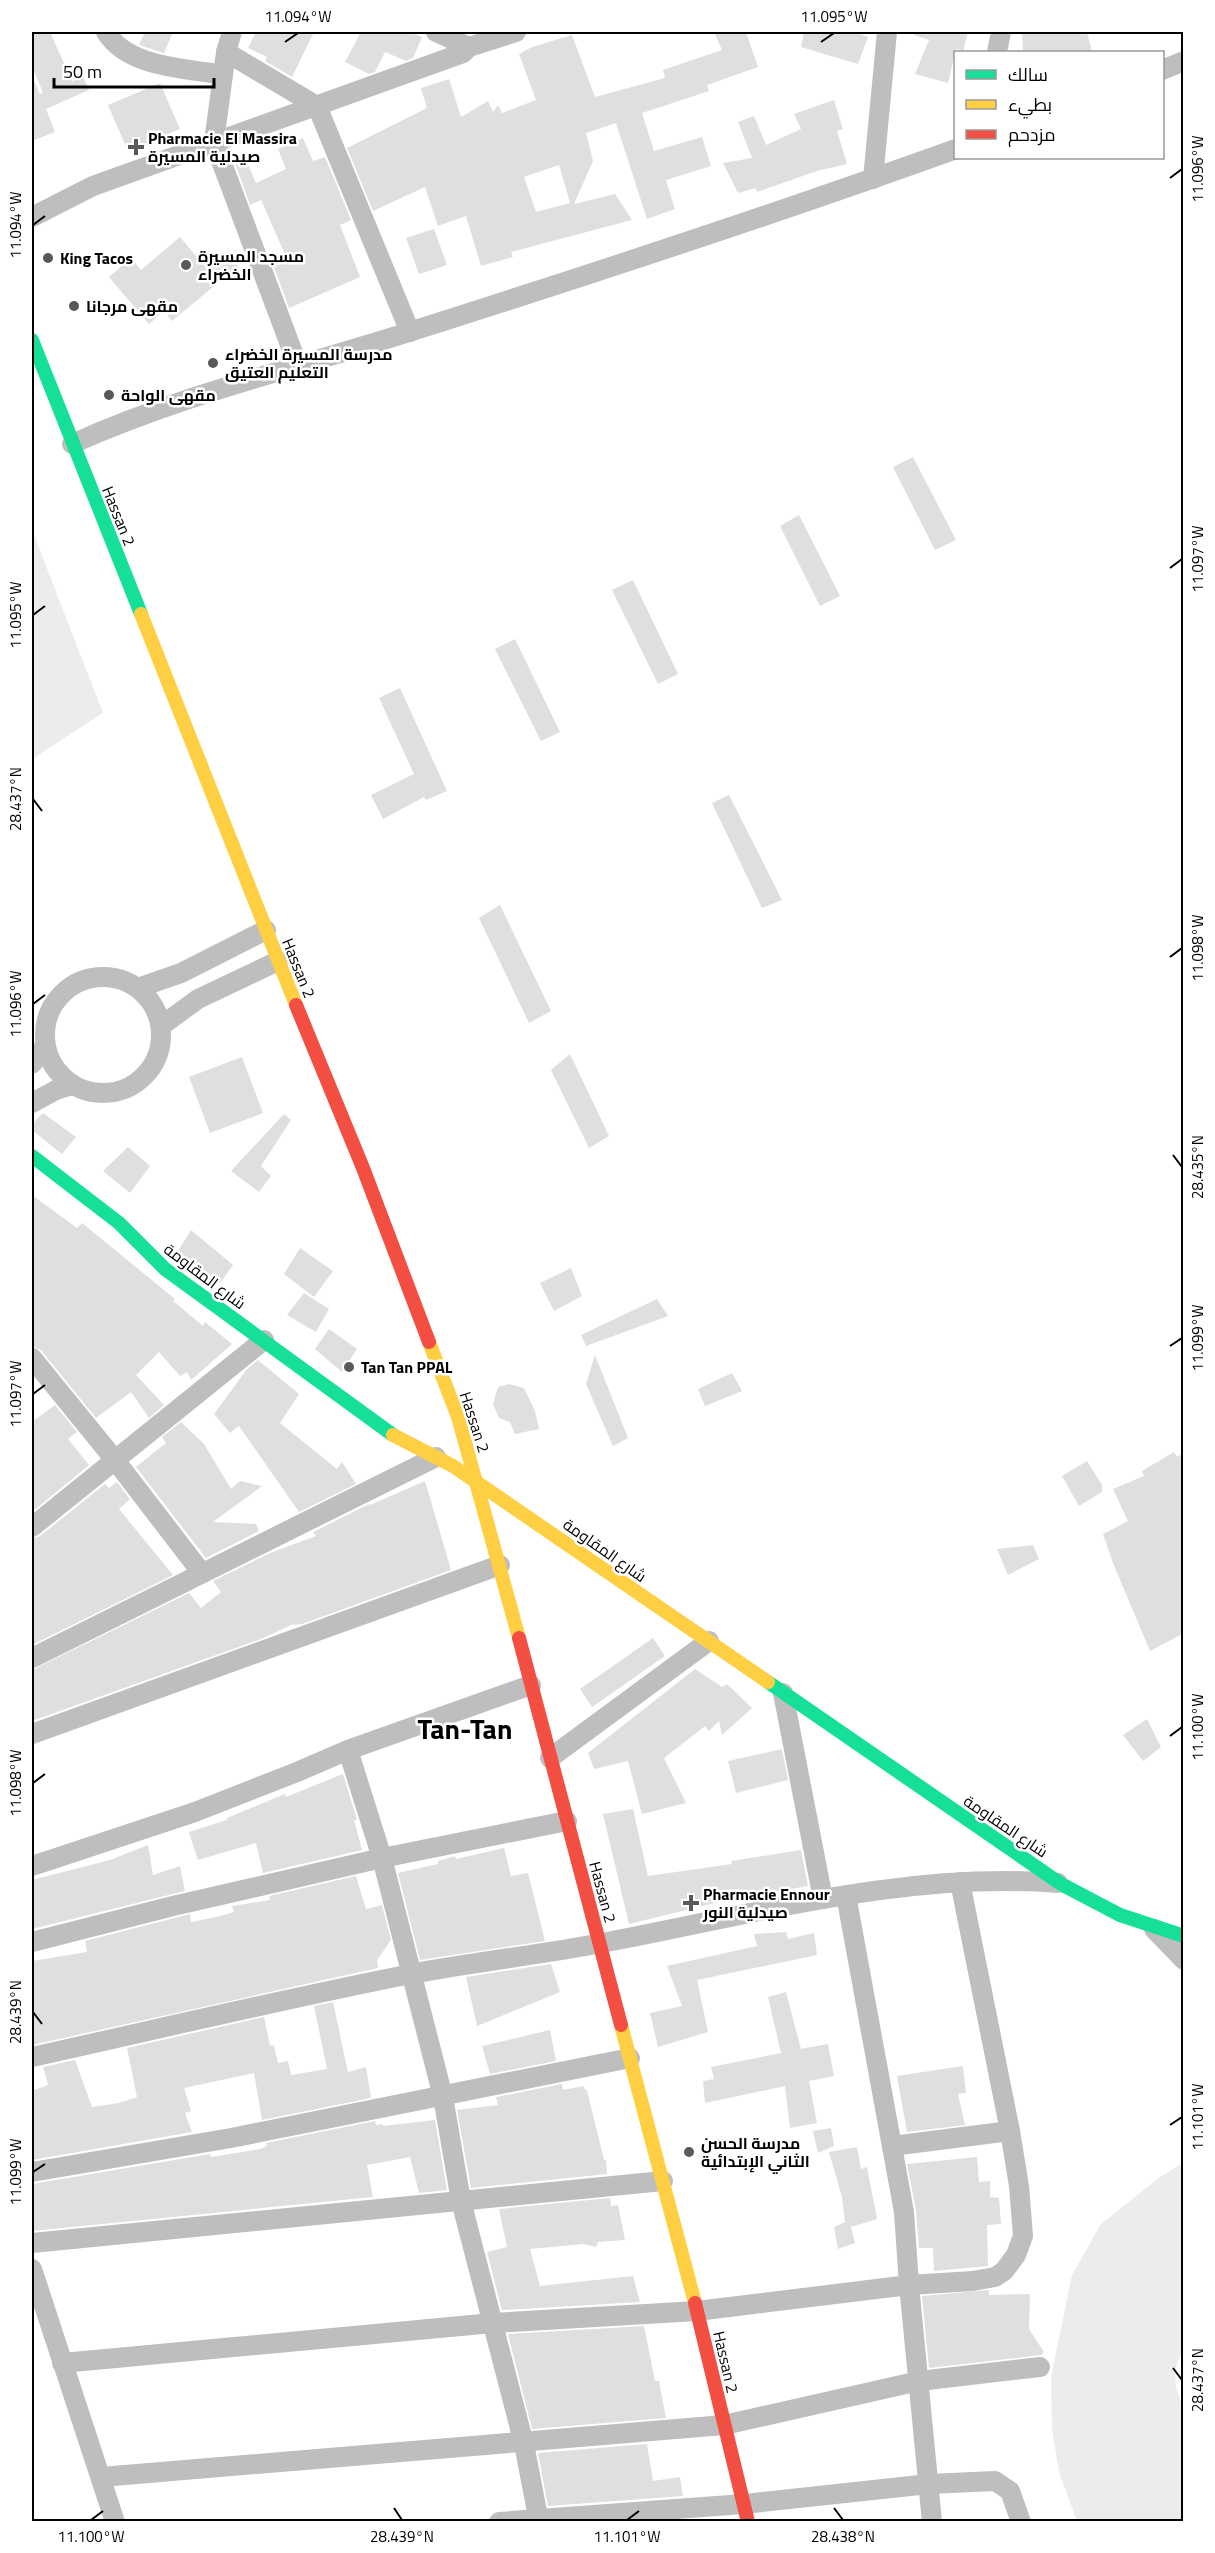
<svg xmlns="http://www.w3.org/2000/svg" width="1215" height="2553" viewBox="0 0 1215 2553" font-family="'Titillium Web',Cairo,sans-serif">
  <style>
    .grass { fill: #ececec }
    .building { fill: #dfdfdf; fill-rule: evenodd }
    .lines { fill: none; stroke-linecap: round; stroke-linejoin: round }
    .street { stroke: #bebebe; stroke-width: 20 }
    .fast { stroke: #16e098; stroke-width: 14 }
    .slow { stroke: #ffcf43; stroke-width: 14 }
    .jam { stroke: #f24e42; stroke-width: 14 }
    .ticks { fill: none; stroke: #000; stroke-width: 2 }
    .poi-dot { fill: #595959; stroke: #fff; stroke-width: 2 }
    .labels { text-anchor: middle; dominant-baseline: central; stroke-width: 5; stroke-linejoin: round; paint-order: stroke }
    .poi-label { font-size: 16px; font-weight: bold; fill: #000; stroke: #fff; text-anchor: start }
    .street-label { font-size: 16px; fill: #000; stroke: #fff }
    .town-label { font-size: 28px; font-weight: bold; fill: #000; stroke: #fff }
    .neatline { fill: none; stroke: #000; stroke-width: 2 }
    .ticks-label { font-size: 15px; text-anchor: middle; fill: #000 }
  </style>
  <rect width="100%" height="100%" fill="#fff"/>
  <g class="grass">
    <polygon points="32,530 103,713 32,759"/>
    <path d="M1183 2163 1184 2350C1172 2368 1173 2387 1183 2405V2521H1077L1059 2472 1052 2429 1051 2377 1072 2275 1101 2224 1160 2177Z"/>
  </g>
  <g class="building">
    <polygon points="32,32 50,32 72,81 83,77 89,90 46,109 55,132 32,141 32,76 40,94 43,93 32,66"/>
    <polygon points="145,32 173,32 164,53 139,45"/>
    <polygon points="256,32 314,32 292,77 265,61 267,57 248,48"/>
    <polygon points="361,32 409,32 422,37 413,58 406,61 385,52 375,72 369,74 345,62"/>
    <path d="M714 32H746L758 67 707 85 709 91 642 113 654 151 702 137 711 166 666 180 675 209 647 219 616 123 586 133 593 161 574 204 615 194 632 220 511 252 513 257 481 266 466 216 438 226 425 187 373 211 347 148 427 108 421 88 449 79 461 117 488 101 493 112 498 105 502 113 536 100 519 54 532 47 572 35 595 97 665 78 663 70 722 50ZM559 165 570 203 536 212 524 177Z"/>
    <polygon points="804,32 854,32 868,37 858,64 801,47"/>
    <polygon points="914,32 968,32 963,51 956,49 948,83 915,74 929,40 914,35"/>
    <polygon points="1022,32 1087,32 1092,52 1023,52"/>
    <polygon points="160,83 180,129 128,151 108,105"/>
    <polygon points="834,100 843,129 837,131 847,164 817,171 757,192 756,188 738,193 723,163 752,158 738,122 754,116 766,145 801,129 794,114"/>
    <polygon points="303,138 313,161 325,157 351,220 340,225 360,277 289,308 274,267 288,261 261,200 250,205 235,163 245,158 256,183 286,169 278,149"/>
    <polygon points="434,229 447,265 419,274 406,238"/>
    <polygon points="180,237 208,270 228,253 238,266 172,321 164,311 149,324 109,277 131,258 141,270"/>
    <polygon points="913,457 956,540 935,550 893,467"/>
    <polygon points="799,515 840,596 820,606 780,526"/>
    <polygon points="633,580 678,674 658,684 612,590"/>
    <polygon points="515,639 560,732 541,741 495,649"/>
    <polygon points="400,688 447,791 426,800 424,797 383,819 371,795 414,774 379,698"/>
    <polygon points="729,795 782,900 762,908 712,803"/>
    <polygon points="500,905 551,1011 529,1023 479,918"/>
    <polygon points="570,1054 609,1136 589,1148 551,1070"/>
    <polygon points="242,1057 263,1113 210,1133 189,1077"/>
    <polygon points="43,1113 76,1137 62,1154 32,1130 32,1124"/>
    <polygon points="284,1114 291,1120 261,1166 271,1176 259,1192 231,1171"/>
    <polygon points="128,1147 150,1166 130,1193 103,1171"/>
    <polygon points="32,1195 77,1228 82,1223 175,1299 173,1301 203,1326 205,1322 232,1344 191,1380 187,1372 180,1376 159,1352 136,1375 164,1405 149,1418 131,1392 96,1418 41,1350 32,1346"/>
    <polygon points="191,1230 233,1265 220,1283 178,1251"/>
    <polygon points="300,1248 333,1271 314,1297 284,1274"/>
    <polygon points="571,1268 582,1296 554,1311 540,1283"/>
    <polygon points="304,1293 329,1309 316,1332 287,1315"/>
    <polygon points="657,1299 668,1316 586,1346 581,1335"/>
    <polygon points="329,1329 357,1349 342,1372 315,1349"/>
    <polygon points="595,1355 628,1438 613,1446 586,1384"/>
    <polygon points="258,1360 299,1394 280,1423 337,1469 342,1462 356,1484 299,1512 239,1426 230,1433 214,1414 247,1369"/>
    <polygon points="732,1373 742,1391 705,1406 698,1389"/>
    <polygon points="509,1384 524,1388 535,1411 539,1429 515,1434 510,1422 499,1418 493,1404 498,1387"/>
    <polygon points="55,1405 77,1432 68,1439 89,1465 32,1512 32,1422"/>
    <polygon points="181,1422 204,1444 231,1489 240,1481 262,1486 213,1522 256,1524 259,1531 206,1558 136,1467 166,1443 162,1437"/>
    <polygon points="1174,1452 1177,1457 1184,1452 1184,1633 1150,1651 1113,1563 1103,1534 1128,1521 1113,1489 1144,1476 1142,1471"/>
    <polygon points="1087,1461 1102,1485 1102,1492 1079,1506 1062,1476"/>
    <polygon points="425,1481 451,1570 302,1624 294,1625 293,1624 261,1639 32,1721 32,1670 189,1593 201,1608 221,1592 213,1581 270,1553 316,1536 313,1532 369,1504 370,1505"/>
    <polygon points="117,1482 130,1499 119,1509 173,1575 32,1645 32,1539 40,1536 105,1484 109,1488"/>
    <polygon points="1033,1545 1039,1559 1008,1575 997,1549"/>
    <polygon points="653,1638 665,1656 592,1707 580,1689"/>
    <polygon points="695,1669 722,1687 727,1684 752,1708 722,1735 719,1721 709,1731 705,1726 664,1758 686,1803 642,1814 628,1761 594,1769 588,1753"/>
    <polygon points="1147,1719 1161,1747 1143,1761 1123,1735"/>
    <polygon points="782,1749 788,1780 736,1793 728,1761"/>
    <polygon points="343,1774 357,1820 354,1820 362,1850 263,1873 256,1843 198,1860 189,1832 227,1820 227,1818 285,1794 286,1797"/>
    <polygon points="633,1809 648,1876 732,1864 731,1861 801,1850 808,1886 723,1901 629,1924 603,1814"/>
    <polygon points="148,1845 153,1875 180,1866 185,1891 32,1929 32,1880 110,1860"/>
    <polygon points="504,1848 511,1876 528,1873 545,1941 420,1960 398,1873 438,1864 438,1861 455,1856 456,1859"/>
    <polygon points="356,1876 366,1909 382,1905 391,1940 377,1960 378,1968 32,2045 32,1961 87,1952 85,1941 190,1914 191,1922 216,1917 234,1912 232,1906 270,1900 269,1896"/>
    <polygon points="786,1932 788,1939 814,1933 817,1955 697,1980 708,2032 658,2047 650,2013 682,2006 667,1966 757,1946 754,1934"/>
    <polygon points="551,1964 560,1992 477,2026 466,1977"/>
    <polygon points="786,1992 801,2049 828,2044 834,2076 809,2081 817,2123 790,2128 785,2086 705,2103 703,2081 714,2079 711,2067 781,2053 768,1997"/>
    <polygon points="333,2002 348,2072 366,2067 371,2098 262,2120 254,2073 184,2088 191,2111 185,2113 192,2132 32,2160 32,2091 48,2085 43,2067 75,2060 92,2107 119,2103 137,2097 127,2048 264,2017 270,2045 274,2046 278,2063 288,2061 291,2075 327,2069 314,2006"/>
    <polygon points="550,2030 556,2061 490,2074 482,2046"/>
    <polygon points="963,2066 966,2093 958,2094 965,2125 907,2132 897,2076"/>
    <polygon points="562,2084 563,2090 584,2086 585,2090 587,2090 604,2160 606,2160 607,2174 471,2188 457,2110 498,2105 496,2097"/>
    <polygon points="435,2120 447,2190 419,2193 410,2157 367,2165 373,2197 32,2231 32,2184 210,2154 211,2157 260,2149 267,2146 266,2143 375,2121 376,2125 382,2124 383,2126"/>
    <polygon points="831,2128 834,2146 818,2153 813,2131"/>
    <polygon points="857,2147 861,2169 867,2167 877,2219 851,2227 855,2243 838,2249 834,2227 845,2222 842,2197 829,2152"/>
    <polygon points="977,2157 979,2182 990,2181 990,2197 999,2198 1001,2224 987,2225 988,2266 934,2271 933,2248 919,2248 916,2210 907,2164"/>
    <polygon points="610,2198 611,2206 618,2205 625,2240 598,2242 596,2247 584,2244 530,2249 540,2286 633,2276 640,2302 502,2310 487,2252 507,2247 499,2209"/>
    <polygon points="989,2290 989,2295 1030,2294 1029,2329 1044,2352 1041,2355 929,2368 922,2296"/>
    <polygon points="644,2326 655,2381 659,2381 666,2418 532,2429 508,2334"/>
    <polygon points="647,2444 653,2481 680,2477 683,2496 548,2506 538,2453"/>
  </g>
  <g class="lines">
    <g class="street">
      <path d="M106 32C128 68 186 68 223 75"/>
      <polyline points="232,32 226,52 214,142 298,366"/>
      <polyline points="436,32 469,47"/>
      <polyline points="226,52 317,106 410,332"/>
      <polyline points="997,52 1001,32"/>
      <polyline points="1162,70 1184,61"/>
      <polyline points="873,179 887,32"/>
      <polyline points="32,217 93,186 463,53 469,47 516,32"/>
      <path d="M72 444C181 395 296 368 409 332 592 274 775 214 956 149"/>
      <circle cx="103" cy="1035" r="58"/>
      <polyline points="138,988 181,973 266,930"/>
      <polyline points="161,1026 198,999 278,961"/>
      <polyline points="32,1064 45,1046"/>
      <polyline points="32,1103 56,1090 72,1085"/>
      <polyline points="32,1358 115,1460 201,1572"/>
      <polyline points="32,1527 264,1340"/>
      <polyline points="32,1658 436,1457"/>
      <polyline points="783,1693 823,1899"/>
      <polyline points="32,1734 500,1565"/>
      <polyline points="348,1750 382,1858 443,2097 461,2201 524,2444 539,2522"/>
      <polyline points="550,1758 709,1641"/>
      <polyline points="32,1866 195,1812 297,1772 348,1750 531,1685"/>
      <polyline points="846,1895 904,2212 909,2285 932,2522"/>
      <polyline points="1154,1929 1184,1960"/>
      <polyline points="32,1942 173,1906 382,1858 567,1821"/>
      <path d="M32 2057C158 2029 284 1999 411 1974 474 1962 539 1955 602 1943 752 1915 904 1871 1058 1883"/>
      <polyline points="892,2146 1010,2131"/>
      <polyline points="32,2172 231,2138 630,2058"/>
      <polyline points="32,2243 663,2181"/>
      <polyline points="32,2269 115,2522"/>
      <polyline points="62,2363 493,2323 697,2311 909,2285 973,2281 995,2277 1004,2271 1016,2255 1023,2236 1019,2186 1010,2131 960,1882"/>
      <polyline points="101,2477 724,2425 919,2381 1040,2367"/>
      <polyline points="499,2522 744,2504 929,2484 995,2481 1010,2491 1021,2522"/>
    </g>
    <g class="fast">
      <polyline points="32,340 141,614"/>
      <polyline points="32,1156 119,1223 165,1269 393,1435"/>
      <polyline points="768,1682 1061,1884 1120,1915 1184,1936"/>
    </g>
    <g class="slow">
      <polyline points="141,614 296,1005"/>
      <polyline points="429,1342 458,1417 519,1638"/>
      <polyline points="393,1435 453,1466 768,1682"/>
      <polyline points="621,2025 695,2303"/>
    </g>
    <g class="jam">
      <polyline points="296,1005 363,1168 429,1342"/>
      <polyline points="519,1638 621,2025"/>
      <polyline points="695,2303 748,2522"/>
    </g>
  </g>
  <path class="ticks" d="M285 42 298 33M821 42 834 33M1170 178 1182 169M33 225 45 216M1170 568 1182 559M33 615 45 606M33 799 42 811M1170 957 1182 948M33 1004 45 995M1173 1155 1182 1167M1170 1346 1182 1338M33 1394 45 1385M1170 1736 1182 1727M33 1783 45 1774M33 2012 42 2024M1170 2125 1182 2117M33 2172 45 2164M1173 2368 1182 2380M394 2508 402 2520M834 2508 843 2520M91 2520 103 2511M627 2520 639 2511"/>
  <g class="poi-dot">
    <path d="M133 138h6v6h6v6h-6v6h-6v-6h-6v-6h6z"/>
    <circle cx="48" cy="258" r="6"/>
    <circle cx="186" cy="265" r="6"/>
    <circle cx="74" cy="306" r="6"/>
    <circle cx="213" cy="363" r="6"/>
    <circle cx="109" cy="395" r="6"/>
    <circle cx="349" cy="1367" r="6"/>
    <path d="M688 1894h6v6h6v6h-6v6h-6v-6h-6v-6h6z"/>
    <circle cx="689" cy="2152" r="6"/>
  </g>
  <g class="labels">
    <g class="poi-label">
      <text x="148" y="138">Pharmacie El Massira<tspan x="148" dy="18">صيدلية المسيرة</tspan></text>
      <text x="198" y="256">مسجد المسيرة<tspan x="198" dy="18">الخضراء</tspan></text>
      <text x="60" y="258">King Tacos</text>
      <text x="86" y="306">مقهى مرجانا</text>
      <text x="225" y="354">مدرسة المسيرة الخضراء<tspan x="225" dy="18">التعليم العتيق</tspan></text>
      <text x="121" y="395">مقهى الواحة</text>
      <text x="361" y="1367">Tan Tan PPAL</text>
      <text x="703" y="1894">Pharmacie Ennour<tspan x="703" dy="18">صيدلية النور</tspan></text>
      <text x="701" y="2143">مدرسة الحسن<tspan x="701" dy="18">الثاني الإبتدائية</tspan></text>
    </g>
    <g class="street-label">
      <text transform="translate(119 516) rotate(68)">Hassan 2</text>
      <text transform="translate(299 968) rotate(68)">Hassan 2</text>
      <text transform="translate(205 1276) rotate(37)">شارع المقاومة</text>
      <text transform="translate(475 1422) rotate(72)">Hassan 2</text>
      <text transform="translate(605 1550) rotate(35)">شارع المقاومة</text>
      <text transform="translate(1006 1826) rotate(34)">شارع المقاومة</text>
      <text transform="translate(603 1892) rotate(75)">Hassan 2</text>
      <text transform="translate(726 2362) rotate(77)">Hassan 2</text>
    </g>
    <g class="town-label">
      <text x="465" y="1728">Tan-Tan</text>
    </g>
  </g>
  <rect width="1215" height="2553" fill="none" stroke="#ffffff" stroke-width="66"/>
  <rect x="954" y="51" width="210" height="108" fill="#ffffff" stroke="#999999" stroke-width="1.5"/>
  <rect x="966" y="70" width="30" height="9" fill="#16e098" stroke="#999999" stroke-width="1.5"/>
  <text x="1008" y="81" font-size="18" fill="#000000">سالك</text>
  <rect x="966" y="100" width="30" height="9" fill="#ffcf43" stroke="#999999" stroke-width="1.5"/>
  <text x="1008" y="111" font-size="18" fill="#000000">بطيء</text>
  <rect x="966" y="130" width="30" height="9" fill="#f24e42" stroke="#999999" stroke-width="1.5"/>
  <text x="1008" y="141" font-size="18" fill="#000000">مزدحم</text>
  <path d="M54 78v9h160v-9" fill="none" stroke="#000000" stroke-width="3"/>
  <text x="63" y="78" font-size="18" fill="#000000" stroke="#ffffff" stroke-width="4.5" paint-order="stroke">50 m</text>
  <rect x="33" y="33" width="1149" height="2487" class="neatline"/>
  <g class="ticks-label">
    <text x="298" y="22">11.094°W</text>
    <text x="834" y="22">11.095°W</text>
    <text transform="translate(1198 169) rotate(-90)" y="5">11.096°W</text>
    <text transform="translate(16 225) rotate(-90)" y="5">11.094°W</text>
    <text transform="translate(1198 559) rotate(-90)" y="5">11.097°W</text>
    <text transform="translate(16 615) rotate(-90)" y="5">11.095°W</text>
    <text transform="translate(16 799) rotate(-90)" y="5">28.437°N</text>
    <text transform="translate(1198 948) rotate(-90)" y="5">11.098°W</text>
    <text transform="translate(16 1004) rotate(-90)" y="5">11.096°W</text>
    <text transform="translate(1198 1167) rotate(-90)" y="5">28.435°N</text>
    <text transform="translate(1198 1338) rotate(-90)" y="5">11.099°W</text>
    <text transform="translate(16 1394) rotate(-90)" y="5">11.097°W</text>
    <text transform="translate(1198 1727) rotate(-90)" y="5">11.100°W</text>
    <text transform="translate(16 1783) rotate(-90)" y="5">11.098°W</text>
    <text transform="translate(16 2012) rotate(-90)" y="5">28.439°N</text>
    <text transform="translate(1198 2117) rotate(-90)" y="5">11.101°W</text>
    <text transform="translate(16 2172) rotate(-90)" y="5">11.099°W</text>
    <text transform="translate(1198 2380) rotate(-90)" y="5">28.437°N</text>
    <text x="91" y="2542">11.100°W</text>
    <text x="402" y="2542">28.439°N</text>
    <text x="627" y="2542">11.101°W</text>
    <text x="843" y="2542">28.438°N</text>
  </g>
</svg>
